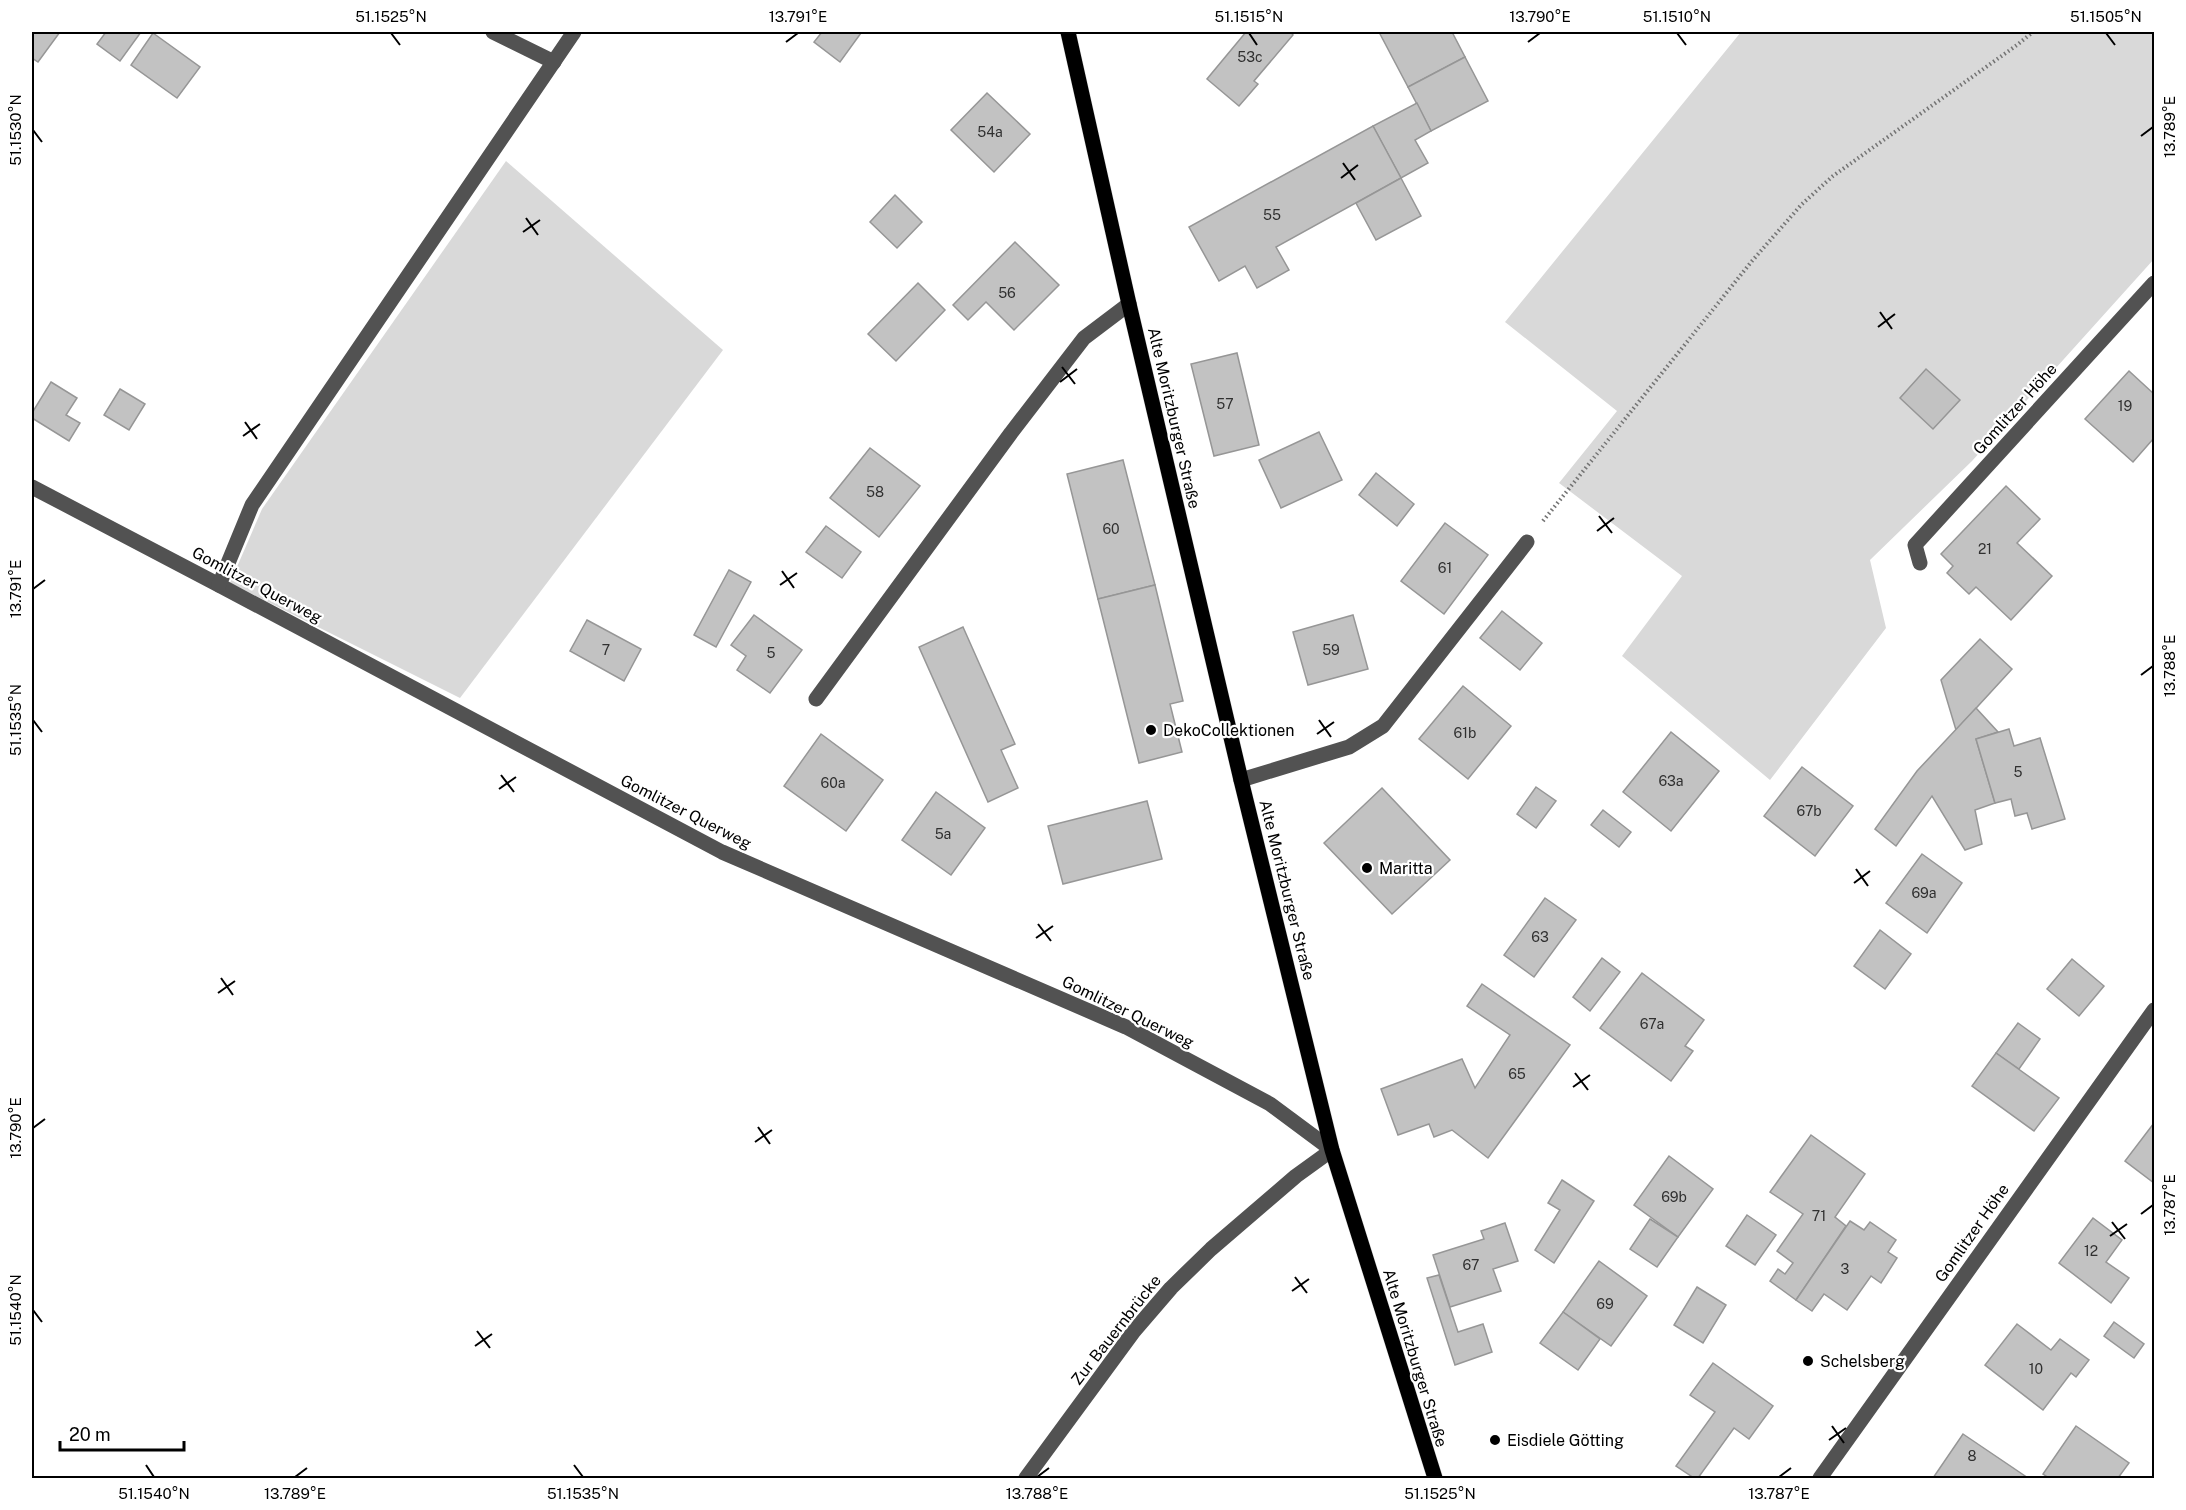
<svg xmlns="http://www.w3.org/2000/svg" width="2186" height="1510" viewBox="0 0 2186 1510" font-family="'Public Sans',sans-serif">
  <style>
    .green { fill: #d9d9d9 }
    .building { fill: #c2c2c2; stroke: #969696; stroke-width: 1.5 }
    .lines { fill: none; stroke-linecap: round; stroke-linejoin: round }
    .major-casing { stroke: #dbdbdb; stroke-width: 16 }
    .path { stroke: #747474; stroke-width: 4; stroke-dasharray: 1.5 3; stroke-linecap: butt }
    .minor { stroke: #525252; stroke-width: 15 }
    .major { stroke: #000; stroke-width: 15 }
    .ticks { fill: none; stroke: #000; stroke-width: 2 }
    .poi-dot { fill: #000; stroke: #fff; stroke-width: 2 }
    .labels { text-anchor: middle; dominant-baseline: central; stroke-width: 4.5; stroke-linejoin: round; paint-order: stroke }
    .number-label { font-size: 14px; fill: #303030 }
    .street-label { font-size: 16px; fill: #000; stroke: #fff }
    .poi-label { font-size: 16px; fill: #000; stroke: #fff; text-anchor: start }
    .neatline { fill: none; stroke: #000; stroke-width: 2 }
    .ticks-label { font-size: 15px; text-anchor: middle; fill: #000 }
  </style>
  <rect width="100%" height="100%" fill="#fff"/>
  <g class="green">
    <polygon points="1741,32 2154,32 2154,259 1972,461 1870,560 1886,628 1770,780 1622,656 1682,576 1559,483 1617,411 1505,322"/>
    <polygon points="506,161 723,350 460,698 230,583 262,509"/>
  </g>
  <g class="building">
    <polygon points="32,32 60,32 38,62 32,58"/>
    <polygon points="106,32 141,32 120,61 97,44"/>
    <polygon points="822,32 859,32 861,33 840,62 814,42"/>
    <polygon points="1246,32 1291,32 1293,35 1254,81 1258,84 1239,106 1207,79"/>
    <polygon points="1379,32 1452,32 1465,57 1408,87"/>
    <polygon points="153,33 200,67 177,98 131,65"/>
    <polygon points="1465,57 1488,101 1431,131 1408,87"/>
    <polygon points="987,93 1030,134 994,172 951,130"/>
    <polygon points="1417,103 1431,131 1415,140 1428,163 1401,178 1373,126"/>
    <polygon points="1373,126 1401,178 1276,247 1289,270 1257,288 1245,266 1219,281 1189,227"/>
    <polygon points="1401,178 1421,216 1376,240 1356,203"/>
    <polygon points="895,195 922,222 897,248 870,222"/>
    <polygon points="1015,242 1059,285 1014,330 986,302 968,320 953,305"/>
    <polygon points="918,283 945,310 896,361 868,334"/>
    <polygon points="1237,353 1259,445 1214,456 1191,364"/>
    <polygon points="1926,369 1960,400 1933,429 1900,398"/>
    <polygon points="2129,371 2154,394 2154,438 2133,462 2085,419"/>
    <polygon points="51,382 77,398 66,415 80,423 69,441 32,418 32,413"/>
    <polygon points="120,389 145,404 129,430 104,415"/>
    <polygon points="1319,432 1342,480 1281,508 1259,460"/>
    <polygon points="870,448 920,486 879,537 830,498"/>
    <polygon points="1123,460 1155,585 1098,599 1067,474"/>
    <polygon points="1376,473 1414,504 1397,526 1359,495"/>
    <polygon points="2006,486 2040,519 2017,543 2052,576 2011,620 1976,587 1969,594 1947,573 1953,566 1941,554"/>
    <polygon points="1445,523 1488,555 1444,614 1401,581"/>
    <polygon points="826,526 861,552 842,578 806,552"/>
    <polygon points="729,570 751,582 716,647 694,635"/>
    <polygon points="1155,585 1183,701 1170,704 1182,752 1139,763 1098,599"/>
    <polygon points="1502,611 1542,643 1520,670 1480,638"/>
    <polygon points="754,615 802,650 770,693 737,670 746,656 731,645"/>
    <polygon points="1353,615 1368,669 1308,685 1293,632"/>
    <polygon points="587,620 641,649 624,681 570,651"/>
    <polygon points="963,627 1015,744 1001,750 1018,788 988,802 919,647"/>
    <polygon points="1980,639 2012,669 1956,730 1941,680"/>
    <polygon points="1463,686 1511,726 1468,779 1419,739"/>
    <polygon points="1976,708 1998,732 1976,739 1995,803 1975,810 1982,844 1965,850 1932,796 1896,846 1875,829 1917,771"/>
    <polygon points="2009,729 2014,746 2040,738 2065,819 2032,829 2027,813 2015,816 2011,799 1995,803 1976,739"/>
    <polygon points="1671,732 1719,771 1671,831 1623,792"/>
    <polygon points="821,734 883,780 846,831 784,786"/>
    <polygon points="1802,767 1853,806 1815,856 1764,816"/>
    <polygon points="1536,787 1556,801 1536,828 1517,814"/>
    <polygon points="1382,788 1450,860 1392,914 1324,843"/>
    <polygon points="936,792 985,828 951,875 902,840"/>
    <polygon points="1147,801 1162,859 1063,884 1048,826"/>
    <polygon points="1603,810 1631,832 1619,847 1591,825"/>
    <polygon points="1922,854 1962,883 1927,933 1886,903"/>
    <polygon points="1545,898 1576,920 1534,977 1504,955"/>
    <polygon points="1880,930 1911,954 1885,989 1854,966"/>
    <polygon points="1602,958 1620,972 1590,1011 1573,997"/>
    <polygon points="2072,959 2104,986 2079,1016 2047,989"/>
    <polygon points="1642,973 1704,1020 1685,1046 1693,1051 1671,1081 1600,1028"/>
    <polygon points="1482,984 1570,1045 1488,1158 1452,1130 1434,1137 1429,1124 1398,1135 1381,1089 1462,1059 1475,1088 1510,1035 1467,1006"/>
    <polygon points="2018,1023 2040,1039 2019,1069 1996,1053"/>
    <polygon points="1996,1053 2059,1098 2034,1131 1972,1086"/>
    <polygon points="2154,1123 2154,1183 2125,1161"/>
    <polygon points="1811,1135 1865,1174 1835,1217 1846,1226 1796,1300 1770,1281 1778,1269 1785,1274 1793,1263 1777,1251 1803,1214 1770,1192"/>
    <polygon points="1669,1156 1713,1189 1678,1237 1634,1205"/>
    <polygon points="1562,1180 1594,1201 1554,1263 1535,1250 1560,1210 1548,1203"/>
    <polygon points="1747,1215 1776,1235 1755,1265 1726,1246"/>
    <polygon points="2093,1218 2122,1240 2106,1262 2129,1278 2111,1303 2059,1263"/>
    <polygon points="1650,1219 1678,1237 1657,1267 1630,1249"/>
    <polygon points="1850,1221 1864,1230 1870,1222 1896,1240 1888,1252 1897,1258 1881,1283 1871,1276 1847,1310 1824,1294 1812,1311 1796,1300"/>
    <polygon points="1505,1223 1518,1261 1493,1269 1501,1291 1450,1307 1433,1255 1484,1239 1481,1231"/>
    <polygon points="1599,1261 1647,1296 1611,1346 1563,1312"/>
    <polygon points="1439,1275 1458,1332 1483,1324 1492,1352 1455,1365 1427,1278"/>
    <polygon points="1697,1287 1726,1305 1703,1343 1674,1325"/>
    <polygon points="1563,1312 1600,1339 1578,1370 1540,1343"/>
    <polygon points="2114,1322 2144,1344 2134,1358 2104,1336"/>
    <polygon points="2017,1324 2051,1350 2060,1339 2089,1360 2076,1377 2071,1373 2043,1410 1985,1365"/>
    <polygon points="1713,1363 1773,1406 1749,1439 1734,1428 1698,1478 1694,1478 1676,1466 1715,1412 1690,1395"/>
    <polygon points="2076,1426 2129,1463 2118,1478 2049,1478 2043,1474"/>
    <polygon points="1963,1434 2028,1478 1933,1478"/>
  </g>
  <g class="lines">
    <g class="major-casing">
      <polyline id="major" points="1068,32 1129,304 1241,780 1332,1150 1435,1478"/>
    </g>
    <polyline class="path" points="1543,521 1752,261 1802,204 1833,176 2017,45 2033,32"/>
    <g class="minor">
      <polyline points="493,32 554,62"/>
      <polyline points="32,487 219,585 722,852 1126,1027 1270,1104 1332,1150 1296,1176 1211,1249 1171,1288 1134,1331 1026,1478"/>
      <polyline points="1920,563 1915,545 2154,283"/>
      <polyline points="219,585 252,505 574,32"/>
      <polyline points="816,699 1011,433 1084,338 1129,304"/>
      <polyline points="1241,780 1349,747 1383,726 1527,542"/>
      <polyline points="1820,1478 2154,1010"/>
    </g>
    <use href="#major" class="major"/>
  </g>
  <path class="ticks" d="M391 33 400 45M1249 33 1257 45M1677 33 1686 45M2106 33 2115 45M786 42 798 33M1528 42 1540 33M33 130 42 142M2141 136 2153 127M1343 163 1355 180M1341 178 1358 165M526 218 538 235M523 232 540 220M1880 312 1892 329M1878 327 1895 314M1062 367 1075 384M1060 382 1077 369M245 422 257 439M243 436 260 424M1599 516 1612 533M1597 531 1614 518M782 571 794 588M780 585 797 573M33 589 45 580M2141 675 2153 666M33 720 42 732M1319 720 1331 737M1317 734 1334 722M501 775 514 792M499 789 516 777M1856 869 1868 886M1854 883 1870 871M1038 924 1051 941M1036 938 1053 926M221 978 233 995M218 993 235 981M1575 1073 1588 1090M1573 1087 1590 1075M758 1127 770 1144M33 1128 45 1119M755 1142 772 1130M2141 1214 2153 1205M2112 1222 2125 1239M2110 1236 2127 1224M1295 1277 1307 1293M1292 1291 1309 1279M33 1310 42 1322M477 1331 490 1348M475 1346 492 1334M1832 1426 1844 1443M1829 1440 1846 1428M146 1465 154 1477M574 1465 583 1477M1432 1465 1440 1477M295 1477 307 1468M1037 1477 1049 1468M1779 1477 1791 1468"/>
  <g class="poi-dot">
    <circle cx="1151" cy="730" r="6"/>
    <circle cx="1367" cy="868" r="6"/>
    <circle cx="1808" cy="1361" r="6"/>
    <circle cx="1495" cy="1440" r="6"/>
  </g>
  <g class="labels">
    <g class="number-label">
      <text x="1250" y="57">53c</text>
      <text x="990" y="132">54a</text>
      <text x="1272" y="215">55</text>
      <text x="1007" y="293">56</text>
      <text x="1225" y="404">57</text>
      <text x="2125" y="406">19</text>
      <text x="875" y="492">58</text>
      <text x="1111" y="529">60</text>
      <text x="1985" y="549">21</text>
      <text x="1445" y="568">61</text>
      <text x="606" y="650">7</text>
      <text x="1331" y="650">59</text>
      <text x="771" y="653">5</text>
      <text x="1465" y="733">61b</text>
      <text x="2018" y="772">5</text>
      <text x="1671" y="781">63a</text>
      <text x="833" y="783">60a</text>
      <text x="1809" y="811">67b</text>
      <text x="943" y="834">5a</text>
      <text x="1924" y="893">69a</text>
      <text x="1540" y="937">63</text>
      <text x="1652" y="1024">67a</text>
      <text x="1517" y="1074">65</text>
      <text x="1674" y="1197">69b</text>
      <text x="1819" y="1216">71</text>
      <text x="2091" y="1251">12</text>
      <text x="1471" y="1265">67</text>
      <text x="1845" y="1269">3</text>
      <text x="1605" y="1304">69</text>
      <text x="2036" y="1369">10</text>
      <text x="1972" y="1456">8</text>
    </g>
    <g class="street-label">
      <text transform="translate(2015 409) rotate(-48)">Gomlitzer Höhe</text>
      <text transform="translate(1174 418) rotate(77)">Alte Moritzburger Straße</text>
      <text transform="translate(257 585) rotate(28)">Gomlitzer Querweg</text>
      <text transform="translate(686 812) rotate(27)">Gomlitzer Querweg</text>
      <text transform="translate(1287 890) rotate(76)">Alte Moritzburger Straße</text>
      <text transform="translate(1128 1012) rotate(26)">Gomlitzer Querweg</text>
      <text transform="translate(1972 1233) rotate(-55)">Gomlitzer Höhe</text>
      <text transform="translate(1116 1330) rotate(-52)">Zur Bauernbrücke</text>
      <text transform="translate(1415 1358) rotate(73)">Alte Moritzburger Straße</text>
    </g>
    <g class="poi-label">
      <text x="1163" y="730">DekoCollektionen</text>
      <text x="1379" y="868">Maritta</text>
      <text x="1820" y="1361">Schelsberg</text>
      <text x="1507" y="1440">Eisdiele Götting</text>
    </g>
  </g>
  <rect width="2186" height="1510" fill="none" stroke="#ffffff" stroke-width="66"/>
  <path d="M60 1441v9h124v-9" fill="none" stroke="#000000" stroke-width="3"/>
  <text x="69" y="1441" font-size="18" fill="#000000" stroke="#ffffff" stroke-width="4.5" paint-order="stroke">20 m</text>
  <rect x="33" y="33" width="2120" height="1444" class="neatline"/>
  <g class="ticks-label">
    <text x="391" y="22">51.1525°N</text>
    <text x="798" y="22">13.791°E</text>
    <text x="1249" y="22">51.1515°N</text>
    <text x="1540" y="22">13.790°E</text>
    <text x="1677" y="22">51.1510°N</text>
    <text x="2106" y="22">51.1505°N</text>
    <text transform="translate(2170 127) rotate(-90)" y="5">13.789°E</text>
    <text transform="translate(16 130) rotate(-90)" y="5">51.1530°N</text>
    <text transform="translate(16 589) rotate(-90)" y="5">13.791°E</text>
    <text transform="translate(2170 666) rotate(-90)" y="5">13.788°E</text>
    <text transform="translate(16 720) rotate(-90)" y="5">51.1535°N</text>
    <text transform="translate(16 1128) rotate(-90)" y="5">13.790°E</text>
    <text transform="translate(2170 1205) rotate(-90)" y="5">13.787°E</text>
    <text transform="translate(16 1310) rotate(-90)" y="5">51.1540°N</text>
    <text x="154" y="1499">51.1540°N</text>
    <text x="295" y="1499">13.789°E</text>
    <text x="583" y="1499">51.1535°N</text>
    <text x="1037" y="1499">13.788°E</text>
    <text x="1440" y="1499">51.1525°N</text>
    <text x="1779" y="1499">13.787°E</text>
  </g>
</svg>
